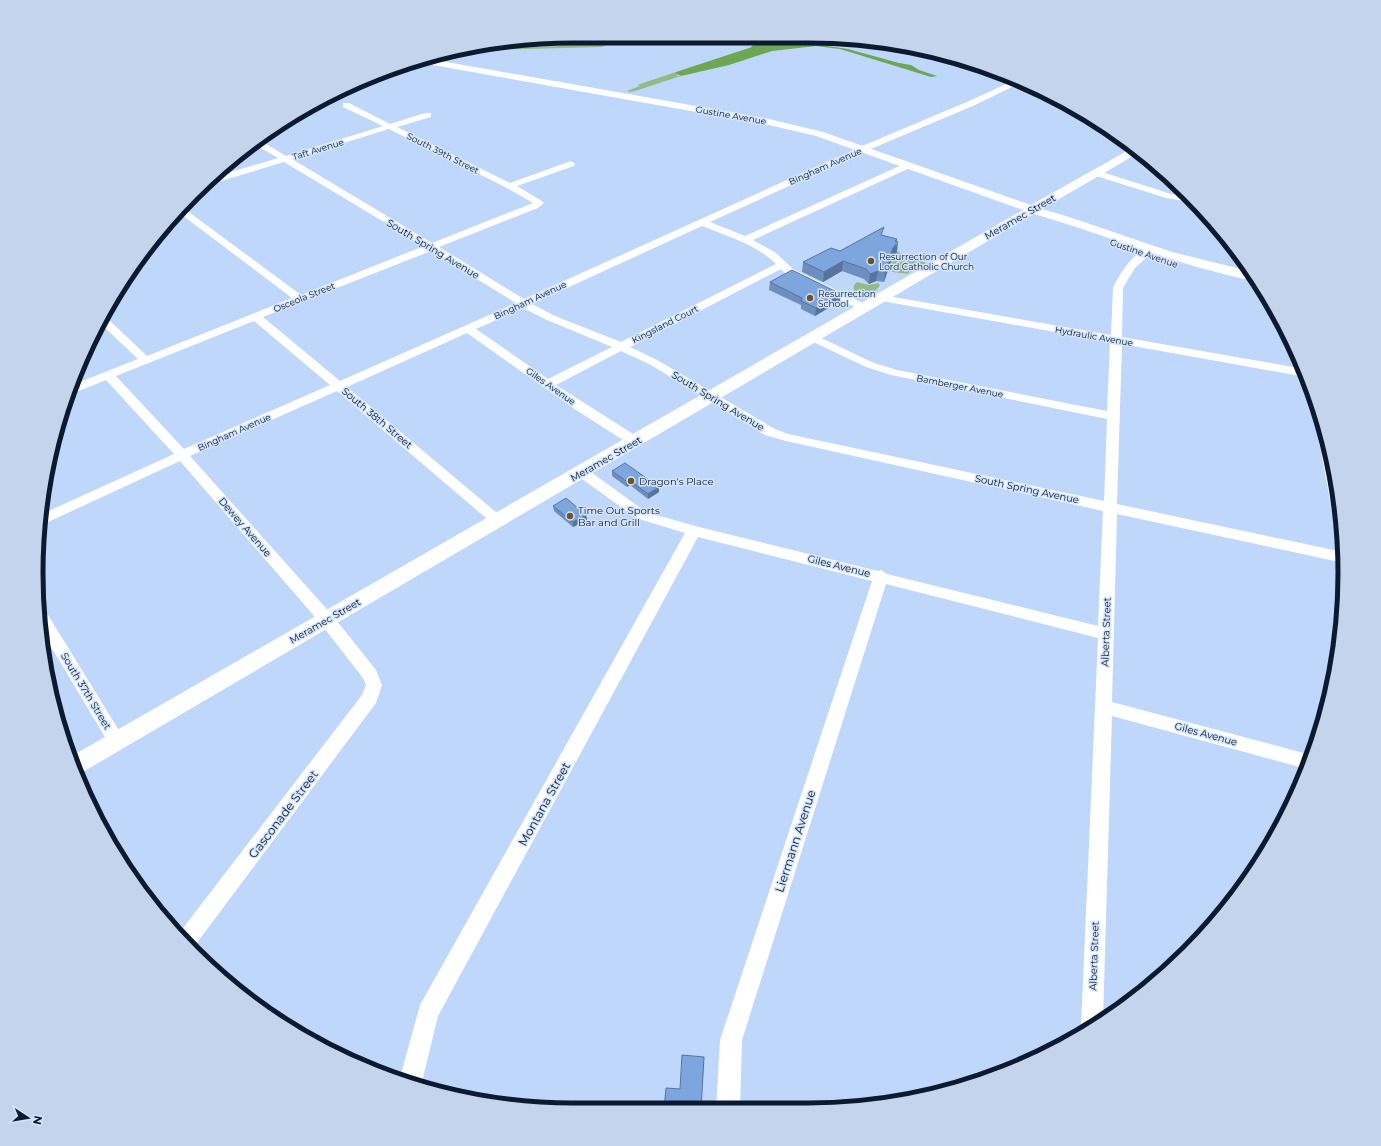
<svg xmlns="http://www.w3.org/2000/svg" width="1381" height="1146" viewBox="0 0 1381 1146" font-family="Montserrat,sans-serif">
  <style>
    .green { fill: #95ba86 }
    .forest { fill: #6da753 }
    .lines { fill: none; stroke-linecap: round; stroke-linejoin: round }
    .minor { fill: #fff; fill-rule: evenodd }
    .tertiary { fill: #fff; fill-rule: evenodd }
    .rail { stroke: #4a5d77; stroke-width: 1.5 }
    .wall { fill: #6c8fbf }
    .shaded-wall { fill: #58749b }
    .building { fill: #7da6de; stroke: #58749b }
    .poi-dot { fill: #705427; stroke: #d3e4fc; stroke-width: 1.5 }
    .labels { text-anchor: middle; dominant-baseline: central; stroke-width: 3; stroke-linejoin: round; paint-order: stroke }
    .far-street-label { font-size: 9px; fill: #0b1a2f; stroke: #d3e4fc }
    .far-poi-label { font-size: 9px; fill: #0b1a2f; stroke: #d3e4fc; text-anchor: start }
    .street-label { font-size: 10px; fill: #0b1a2f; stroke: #d3e4fc }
    .poi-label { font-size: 10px; fill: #0b1a2f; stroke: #d3e4fc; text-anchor: start }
    .near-street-label { font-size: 12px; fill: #0b1a2f; stroke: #d3e4fc }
    .rim { fill: none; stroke: #0b1a2f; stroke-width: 5 }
  </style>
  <rect width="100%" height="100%" fill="#bed7fb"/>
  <g class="green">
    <polygon points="662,37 678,38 606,45 602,47 456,51 480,48 561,46"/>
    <polygon points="676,72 677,76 681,76 635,91 630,92 627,91 640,86 637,85"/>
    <polygon points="897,252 898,252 926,263 907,274 887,271 892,258"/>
    <path d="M857 282 869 285 878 283 880 285C874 296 851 304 854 285Z"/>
  </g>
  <g class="forest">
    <polygon points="609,37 637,37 553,44 500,46 560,38"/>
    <polygon points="771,39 802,39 800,42 848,49 899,63 911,65 919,70 937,76 931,77 840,49 816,46 772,51 729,65 681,76 676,74 676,72 752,47 751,46"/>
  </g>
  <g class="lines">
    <g class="minor">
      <path d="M1015 80 1022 82 975 105 866 151 710 222 745 236 906 163H912L913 165 912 167 753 240 776 253 793 269 869 306 870 308 869 310H861L785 273 781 269 630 347 659 361 775 429 788 434 1104 501 1107 419 891 375 866 367 809 340 807 338 813 335 817 336 874 363 897 370 1107 411 1110 342 882 301 877 298 882 295 1111 335 1113 288C1119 274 1135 250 1151 246L1156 249 1135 268 1123 288 1122 337 1305 369 1306 377 1122 344 1117 504 1343 552 1344 563 1117 514 1112 702 1311 755 1307 769 1112 716 1103 1021 1083 1032 1081 1027 1098 638 886 584 742 1040 740 1110H716L720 1040 872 581 698 537 438 1016 421 1086 399 1081 420 1005 685 533 636 518 578 476 576 473 578 470 583 469 588 470 646 512 695 526 878 571 881 570 887 574 1098 626 1103 511 786 441 765 435 651 365 621 351 556 385 641 439 642 442 641 445H631L576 410 467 333 347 387 503 518 505 521 503 524 498 526 493 524 337 391 190 456 333 616 376 670 382 685 376 703 193 948 180 932 362 695 366 685 363 678 321 624 180 461 46 523 40 525 42 514 174 454 106 380 74 393H68L72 385 138 359 102 325 105 318 108 319 147 356 292 298 178 212 182 207 301 295 424 246 284 162 211 184H205L214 177 278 158 256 145 261 141 286 156 383 126 343 107V103H349L390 124 425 113H431V117L397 127 510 183 568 162 571 161 575 164 574 166 517 186 542 201 544 203 538 208 439 247 524 299 860 147 969 101ZM389 129 507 188 533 203 432 243 292 159ZM702 226C727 236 757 245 776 264L621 342 555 316 532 304ZM431 251 516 303 340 381 263 317ZM523 308 547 320 612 347 548 379 476 329ZM254 321 330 385 184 449 116 376Z"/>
      <polygon points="1096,170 1171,194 1191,198 1196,203 1166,198 1093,175 1092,173"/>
      <polygon points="1318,422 1321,422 1335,468 1339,516 1334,514 1332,511 1316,425"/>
      <polygon points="42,613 48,615 123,737 126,742 123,747 117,750 111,747 44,635"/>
    </g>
    <path class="tertiary" d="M424 58 769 119 823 132 1031 205 1134 147 1140 152 1042 209 1069 217 1172 252 1253 272 1258 280C1244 281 1218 272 1204 269 1146 253 1091 230 1034 214L76 776 70 757 1023 210 816 136 769 125 416 62Z"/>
    <polyline class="rail" points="492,47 546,45 650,37"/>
  </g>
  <g class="wall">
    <polygon points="883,235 896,242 897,252 892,258 884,282 876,281 869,284 864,279 842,271 823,282 802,272 803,262 840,251"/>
    <polygon points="770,282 840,301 815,316 801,309 801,305 769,290"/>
    <polygon points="612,471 659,487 659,492 648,499 630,485 627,487 612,476"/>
    <polygon points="553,506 586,515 587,520 573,527 554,511"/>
  </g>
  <g class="shaded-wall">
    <polygon points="897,239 896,246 898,242 897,252 892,258 884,282 885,272 895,241"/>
    <polygon points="843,261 842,271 823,282 824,272"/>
    <polygon points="878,271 876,281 869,284 870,274"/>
    <polygon points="841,294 840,301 815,316 816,308"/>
    <polygon points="629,480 630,485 627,487 626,481"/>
    <polygon points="659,487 659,492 648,499 648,494"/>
    <polygon points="586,515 587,520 573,527 573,522"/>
  </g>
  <g class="building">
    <polygon points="884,227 881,235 897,239 895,241 898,242 893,248 885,272 878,271 870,274 866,269 843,261 824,272 803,262 831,248 840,251"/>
    <polygon points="792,270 841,294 816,308 801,301 802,298 770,282"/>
    <polygon points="625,463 659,487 648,494 629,480 626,481 612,471"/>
    <polygon points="566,498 586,515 573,522 553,506"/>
    <polygon points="682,1055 704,1057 701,1110 664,1109 666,1088 680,1089"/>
  </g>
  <g class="poi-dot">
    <circle cx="871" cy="261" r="4"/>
    <circle cx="810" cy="298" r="4"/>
    <circle cx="631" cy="481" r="4"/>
    <circle cx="570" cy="516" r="4"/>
  </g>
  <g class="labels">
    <g class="far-street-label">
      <text transform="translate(731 115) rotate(10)">Gustine Avenue</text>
      <text transform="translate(318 149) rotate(-17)">Taft Avenue</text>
      <text transform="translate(443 153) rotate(27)">South 39th Street</text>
      <text transform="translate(825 166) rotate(-24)">Bingham Avenue</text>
      <text transform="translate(1144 253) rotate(19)">Gustine Avenue</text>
      <text transform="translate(304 297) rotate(-22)">Osceola Street</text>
      <text transform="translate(530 300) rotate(-25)">Bingham Avenue</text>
      <text transform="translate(665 324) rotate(-27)">Kingsland Court</text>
      <text transform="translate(1094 336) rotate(10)">Hydraulic Avenue</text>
      <text transform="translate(551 386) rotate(35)">Giles Avenue</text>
      <text transform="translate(960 386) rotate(11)">Bamberger Avenue</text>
      <text transform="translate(234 432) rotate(-24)">Bingham Avenue</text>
    </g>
    <g class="far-poi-label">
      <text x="879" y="256">Resurrection of Our<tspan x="879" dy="10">Lord Catholic Church</tspan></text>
      <text x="818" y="293">Resurrection<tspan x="818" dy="10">School</tspan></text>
    </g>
    <g class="street-label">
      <text transform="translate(1020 217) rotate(-30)">Meramec Street</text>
      <text transform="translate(433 249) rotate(31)">South Spring Avenue</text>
      <text transform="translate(718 401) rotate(31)">South Spring Avenue</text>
      <text transform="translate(377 418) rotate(40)">South 38th Street</text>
      <text transform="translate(606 459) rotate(-30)">Meramec Street</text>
      <text transform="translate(1027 489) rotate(12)">South Spring Avenue</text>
      <text transform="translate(245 527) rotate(49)">Dewey Avenue</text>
      <text transform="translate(839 566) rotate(14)">Giles Avenue</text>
      <text transform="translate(325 621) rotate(-30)">Meramec Street</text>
      <text transform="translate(1106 632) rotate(-88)">Alberta Street</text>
      <text transform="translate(86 691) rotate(59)">South 37th Street</text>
      <text transform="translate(1206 734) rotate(15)">Giles Avenue</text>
      <text transform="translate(1094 956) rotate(-88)">Alberta Street</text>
    </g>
    <g class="poi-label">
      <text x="639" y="481">Dragon's Place</text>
      <text x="578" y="510">Time Out Sports<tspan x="578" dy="12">Bar and Grill</tspan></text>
    </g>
    <g class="near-street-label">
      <text transform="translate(544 804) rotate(-61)">Montana Street</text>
      <text transform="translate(283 814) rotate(-53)">Gasconade Street</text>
      <text transform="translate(795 841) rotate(-72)">Liermann Avenue</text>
    </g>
  </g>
  <path d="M0 0H1381V1146H0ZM573 43H808A530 530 0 0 1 1338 573V573A530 530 0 0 1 808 1103H573A530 530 0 0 1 43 573V573A530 530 0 0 1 573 43Z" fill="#c3d4ec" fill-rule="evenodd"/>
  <path class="rim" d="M573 43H808A530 530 0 0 1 1338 573V573A530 530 0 0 1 808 1103H573A530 530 0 0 1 43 573V573A530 530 0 0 1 573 43Z"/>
  <g transform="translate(28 1118) rotate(102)" stroke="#d3e4fc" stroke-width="3" paint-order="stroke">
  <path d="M0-3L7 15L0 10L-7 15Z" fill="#0b1a2f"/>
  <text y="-6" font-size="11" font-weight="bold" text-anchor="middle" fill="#0b1a2f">N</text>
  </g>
</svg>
